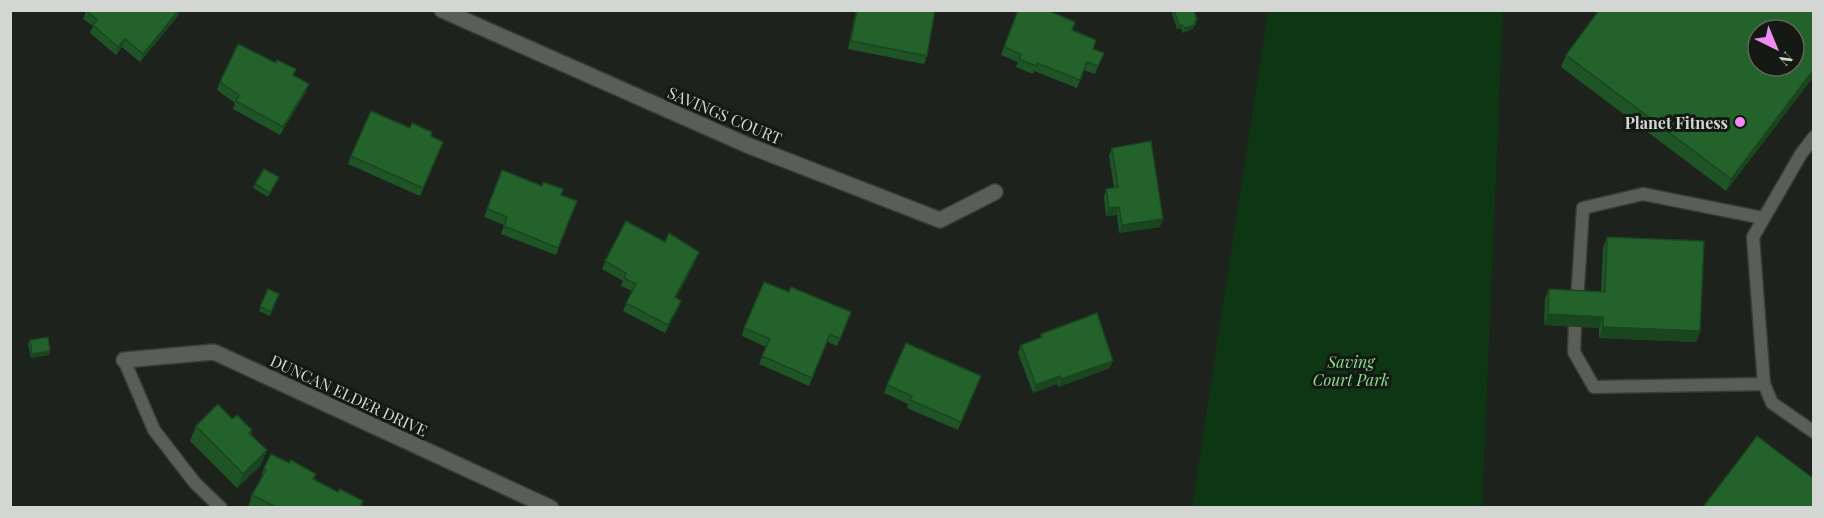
<svg xmlns="http://www.w3.org/2000/svg" width="1824" height="518" viewBox="0 0 1824 518" font-family="'Playfair Display',serif">
  <style>
    .park { fill: #0d3713 }
    .lines { fill: none; stroke-linecap: round; stroke-linejoin: round }
    .service-casing { stroke: #393c39; stroke-width: 15 }
    .minor-casing { stroke: #393c39; stroke-width: 18 }
    .service { stroke: #595e59; stroke-width: 12 }
    .minor { stroke: #595e59; stroke-width: 15 }
    .wall { fill: #1f5426 }
    .shaded-wall { fill: #19451f }
    .building { fill: #24622c; stroke: #19451f; stroke-width: 1.5; fill-rule: evenodd }
    .poi-dot { fill: #f18bf5; stroke: #141914; stroke-width: 2 }
    .labels { text-anchor: middle; dominant-baseline: central; stroke-width: 6; stroke-linejoin: round; paint-order: stroke }
    .street-label { font-size: 16px; fill: #d3d6d3; stroke: #141914 }
    .poi-label { font-size: 16px; font-weight: bold; fill: #d3d6d3; stroke: #141914; text-anchor: end }
    .park-label { font-size: 16px; font-style: italic; fill: #8bdf90; stroke: #141914 }
  </style>
  <rect width="100%" height="100%" fill="#1d221d"/>
  <polygon class="park" points="1268,11 1503,11 1482,507 1192,507"/>
  <g class="lines">
    <g class="service-casing">
      <g id="service">
        <polyline points="1814,137 1801,154 1753,237 1764,384 1772,403 1814,432"/>
        <polyline points="1577,301 1583,208 1643,194 1763,218"/>
        <polyline points="1575,326 1574,352 1594,387 1764,384"/>
        <polyline points="124,360 154,430 195,483 221,508"/>
      </g>
    </g>
    <g class="minor-casing">
      <g id="minor">
        <polyline points="442,10 747,145 940,220 995,192"/>
        <polyline points="124,360 214,352 551,508"/>
      </g>
    </g>
    <use href="#service" class="service"/>
    <use href="#minor" class="minor"/>
  </g>
  <g class="wall">
    <polygon points="856,10 935,10 927,56 924,64 848,49"/>
    <polygon points="1171,10 1194,10 1196,25 1194,25 1193,29 1183,33 1181,29 1177,29"/>
    <polygon points="1814,10 1814,76 1726,191 1561,67 1566,55"/>
    <polygon points="86,11 178,16 140,62 122,47 116,55 90,33 93,26 83,19"/>
    <polygon points="1075,22 1072,30 1093,49 1104,53 1095,74 1084,70 1077,88 1034,71 1033,74 1016,67 1018,62 1001,55 1004,47"/>
    <polygon points="276,63 296,69 293,75 306,92 280,135 233,109 235,103 217,90 220,82"/>
    <polygon points="431,136 440,150 420,196 348,164 351,156"/>
    <polygon points="1112,148 1160,227 1119,233 1117,215 1106,216 1104,197 1106,189 1114,188 1109,156"/>
    <polygon points="502,170 577,201 556,255 501,234 504,225 484,217"/>
    <polygon points="279,177 268,197 253,188 255,184"/>
    <polygon points="1607,237 1700,331 1696,342 1599,338 1599,328 1544,325 1545,299 1549,289 1601,292 1603,248"/>
    <polygon points="665,242 699,252 696,260 676,298 681,301 678,309 665,333 623,311 632,291 621,286 623,281 602,269 605,261"/>
    <polygon points="268,289 279,294 270,316 259,311"/>
    <polygon points="789,292 848,320 837,346 827,342 809,386 759,364 766,347 742,336 744,328"/>
    <polygon points="1041,334 1110,368 1058,387 1057,384 1033,393 1018,353 1021,345 1040,338"/>
    <polygon points="30,340 50,351 49,355 31,358 28,344"/>
    <polygon points="978,384 958,430 907,408 908,404 884,393 887,385"/>
    <polygon points="232,419 252,430 251,434 261,465 237,488 190,441 196,426"/>
    <polygon points="264,468 314,479 338,492 363,501 361,505 366,507 248,507 252,495 259,483"/>
  </g>
  <g class="shaded-wall">
    <polygon points="179,10 180,10 178,16 140,62 143,54"/>
    <polygon points="1197,20 1193,29 1183,33 1185,28"/>
    <polygon points="1179,25 1182,25 1181,29 1177,29"/>
    <polygon points="125,39 122,47 116,55 118,47"/>
    <polygon points="1814,69 1814,76 1726,191 1731,179"/>
    <polygon points="309,84 306,92 280,135 283,127"/>
    <polygon points="1119,207 1117,215 1106,216 1109,208"/>
    <polygon points="1163,219 1160,227 1119,233 1122,225"/>
    <polygon points="699,252 696,260 672,305 675,297"/>
    <polygon points="681,301 678,309 665,333 668,325"/>
    <polygon points="1548,314 1603,317 1599,328 1544,325"/>
    <polygon points="1603,327 1700,331 1696,342 1599,338"/>
    <polygon points="50,351 49,355 31,358 32,354"/>
    <polygon points="1113,361 1110,368 1058,387 1061,379"/>
    <polygon points="1060,376 1057,384 1033,393 1036,385"/>
    <polygon points="267,450 261,465 237,488 243,474"/>
  </g>
  <g class="building">
    <polygon points="86,10 179,10 143,54 125,39 118,47 93,25 97,20"/>
    <polygon points="857,10 935,10 927,56 851,41"/>
    <polygon points="1018,10 1047,10 1075,22 1072,30 1096,40 1093,49 1104,53 1098,66 1087,62 1080,80 1037,63 1036,66 1019,59 1021,54 1004,47"/>
    <polygon points="1174,10 1194,10 1197,20 1195,21 1195,25 1185,28 1182,25 1179,25"/>
    <path d="M1599 10H1814V69L1731 179 1566 55ZM1758 30H1794V66H1758Z"/>
    <polygon points="238,44 276,63 277,60 296,69 293,75 309,84 283,127 236,101 239,95 220,82"/>
    <polygon points="371,111 410,128 412,123 432,132 431,136 443,142 423,188 351,156"/>
    <polygon points="1151,141 1163,219 1122,225 1119,207 1109,208 1106,189 1118,187 1112,148"/>
    <polygon points="264,169 279,177 270,193 255,184"/>
    <polygon points="502,170 542,186 543,182 563,189 561,195 577,201 558,248 504,226 507,217 487,209"/>
    <polygon points="626,221 665,242 669,233 699,252 675,297 681,301 668,325 626,303 636,284 624,278 626,273 605,261"/>
    <polygon points="1607,237 1704,241 1700,331 1603,327 1603,317 1548,314 1549,289 1605,292"/>
    <polygon points="764,282 789,292 791,287 851,312 840,339 830,334 812,378 762,356 770,339 744,328"/>
    <polygon points="268,289 279,294 271,312 260,307"/>
    <polygon points="1097,313 1113,361 1061,379 1060,376 1036,385 1021,345 1042,337 1041,334"/>
    <polygon points="48,337 50,351 32,354 30,340"/>
    <polygon points="906,343 981,376 961,422 910,400 912,396 887,385"/>
    <polygon points="218,404 232,419 237,415 252,430 249,433 267,450 243,474 196,426"/>
    <polygon points="1757,436 1814,479 1814,507 1703,507"/>
    <polygon points="271,454 289,463 291,460 316,474 313,479 338,492 340,489 363,501 361,505 366,507 276,507 252,495 266,470 264,468"/>
  </g>
  <circle class="poi-dot" cx="1740" cy="122" r="6"/>
  <g class="labels">
    <g class="street-label">
      <text transform="translate(725 115) rotate(23)">SAVINGS COURT</text>
      <text transform="translate(349 395) rotate(25)">DUNCAN ELDER DRIVE</text>
    </g>
    <g class="poi-label">
      <text x="1728" y="122">Planet Fitness</text>
    </g>
    <g class="park-label">
      <text x="1351" y="361">Saving<tspan x="1351" dy="18">Court Park</tspan></text>
    </g>
  </g>
  <rect width="1824" height="518" fill="none" stroke="#d3d6d3" stroke-width="24"/>
  <g transform="translate(1776 48) rotate(137)"><circle r="28" fill="#141914" stroke="#606560" stroke-width="1.5"/>
  <path d="M0-4.5L10 22L0 15L-10 22Z" fill="#f18bf5"/>
  <text y="-9" font-size="16" font-weight="bold" text-anchor="middle" fill="#d3d6d3">N</text>
  </g>
</svg>
